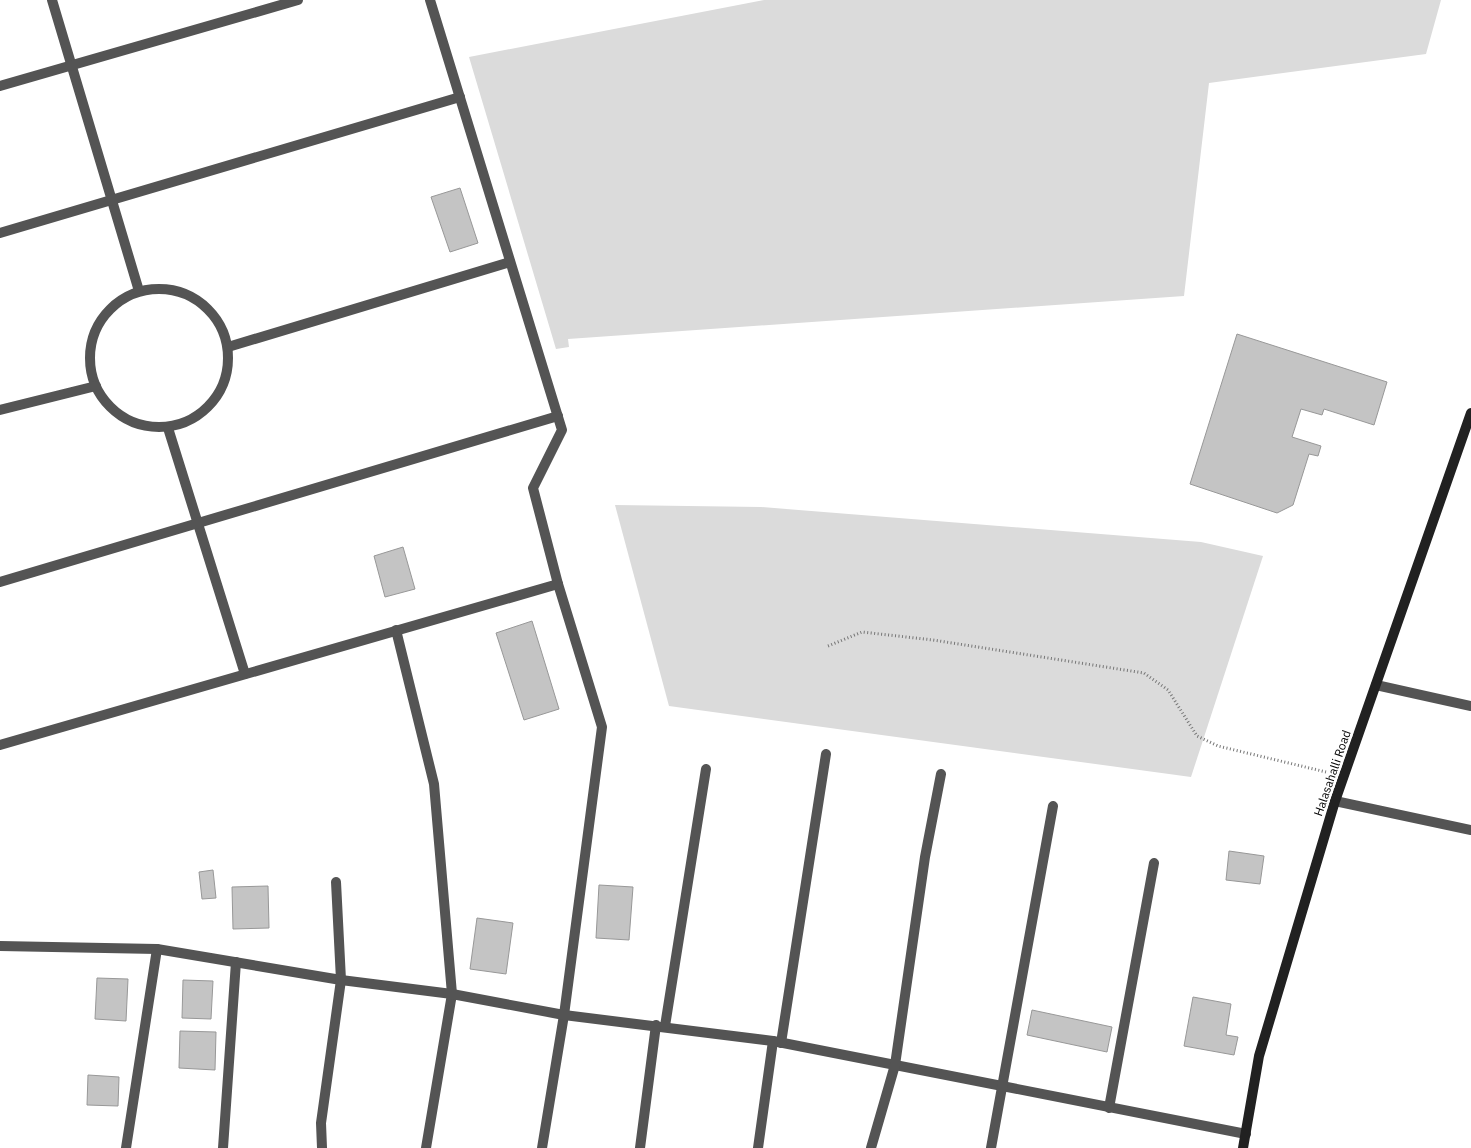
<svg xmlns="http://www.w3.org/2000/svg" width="1471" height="1148" viewBox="0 0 1471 1148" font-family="'IBM Plex Sans',sans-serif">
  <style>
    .green { fill: #dbdbdb }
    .building { fill: #c4c4c4; stroke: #989898 }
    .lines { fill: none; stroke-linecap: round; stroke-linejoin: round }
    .path { stroke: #767676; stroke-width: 3; stroke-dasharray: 1 2.5; stroke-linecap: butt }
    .minor { stroke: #545454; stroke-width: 10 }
    .secondary { stroke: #212121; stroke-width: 10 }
    .labels { text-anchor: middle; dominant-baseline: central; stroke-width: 5; stroke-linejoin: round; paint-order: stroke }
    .street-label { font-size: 12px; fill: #000; stroke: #fff }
  </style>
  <rect width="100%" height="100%" fill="#fff"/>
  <g class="green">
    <polygon points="764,0 1441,0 1426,54 1209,83 1184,296 568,339 569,347 556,349 469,57"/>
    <polygon points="615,505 761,507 1201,542 1263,556 1191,777 669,706"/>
  </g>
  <g class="building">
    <polygon points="460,188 478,243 450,252 431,197"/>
    <polygon points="1237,334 1387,382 1374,425 1324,409 1322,415 1301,409 1292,437 1321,446 1318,456 1309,454 1293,505 1277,513 1190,484"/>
    <polygon points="403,547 415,589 385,597 374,556"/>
    <polygon points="532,621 559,709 524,720 496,633"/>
    <polygon points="1229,851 1264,856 1260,884 1226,880"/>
    <polygon points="213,870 216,898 202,899 199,872"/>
    <polygon points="599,885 633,887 629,940 596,938"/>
    <polygon points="268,886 269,928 233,929 232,887"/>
    <polygon points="477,918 513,923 506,974 470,969"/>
    <polygon points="97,978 128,979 126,1021 95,1019"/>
    <polygon points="183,980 213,981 211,1019 182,1018"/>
    <polygon points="1193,997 1231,1004 1226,1035 1238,1037 1234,1055 1184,1046"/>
    <polygon points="1032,1010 1112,1027 1107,1052 1027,1035"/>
    <polygon points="180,1031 216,1032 215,1070 179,1068"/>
    <polygon points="88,1075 119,1077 118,1106 87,1105"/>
  </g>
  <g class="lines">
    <polyline class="path" points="828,646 862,632 933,640 1144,673 1168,690 1197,736 1218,746 1326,772"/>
    <g class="minor">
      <polyline points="52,0 139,291"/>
      <polyline points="430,0 562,430 533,488 558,584 602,727 564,1015 542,1148"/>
      <polyline points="0,86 298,0"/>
      <polyline points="0,233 460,97"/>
      <circle cx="159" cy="358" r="69"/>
      <polyline points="228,347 510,262"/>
      <polyline points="0,410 96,386"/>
      <polyline points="168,428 245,674"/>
      <polyline points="0,582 558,416"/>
      <polyline points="396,630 434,784 452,994 426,1148"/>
      <polyline points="1376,685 1471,706"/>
      <polyline points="0,745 558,584"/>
      <polyline points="1335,801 1471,830"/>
      <polyline points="0,946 157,949 341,980 452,994 564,1015 773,1041 1246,1134"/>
      <polyline points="665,1026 706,769"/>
      <polyline points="781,1043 826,754"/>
      <polyline points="1109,1108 1154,863"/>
      <polyline points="126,1148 157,949"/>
      <polyline points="223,1148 236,962"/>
      <polyline points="322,1148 321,1123 341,980 336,882"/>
      <polyline points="640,1148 656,1025"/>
      <polyline points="758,1148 773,1041"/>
      <polyline points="871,1148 895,1065 925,857 941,774"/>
      <polyline points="991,1148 1053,806"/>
    </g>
    <polyline class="secondary" points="1243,1148 1259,1056 1335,801 1471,413"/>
  </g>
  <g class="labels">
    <g class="street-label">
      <text transform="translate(1332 773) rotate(-71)">Halasahalli Road</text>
    </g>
  </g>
</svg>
